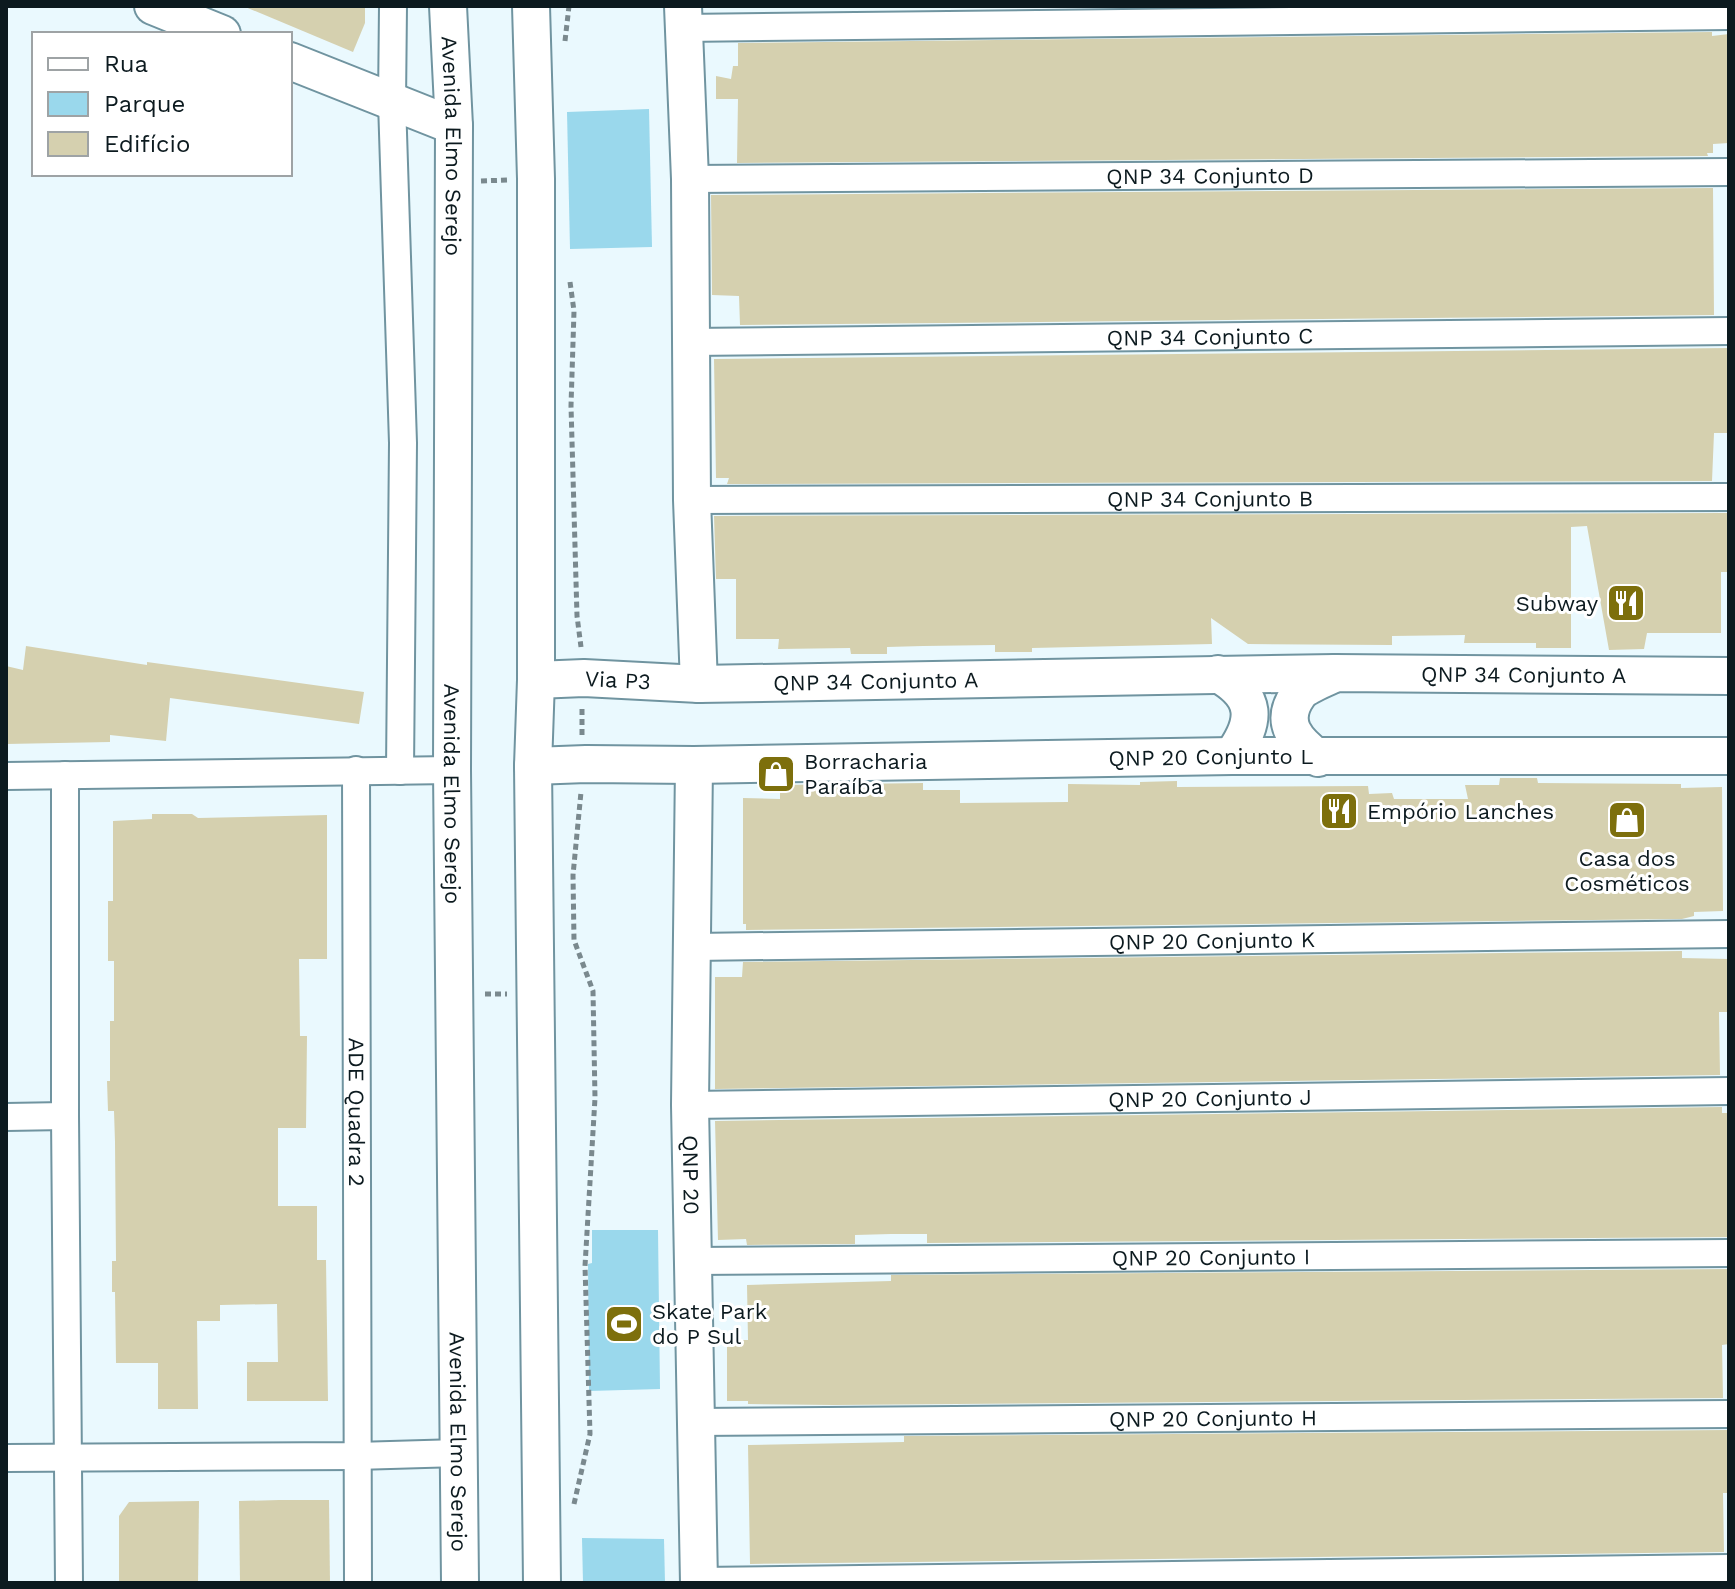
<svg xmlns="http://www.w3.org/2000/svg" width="1735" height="1589" viewBox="0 0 1735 1589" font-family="'Work Sans',sans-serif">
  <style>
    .green { fill: #9ad8ec }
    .building { fill: #d5d0af }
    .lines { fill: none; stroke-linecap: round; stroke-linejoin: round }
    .street-casing { stroke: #7094a0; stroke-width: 30 }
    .secondary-casing { stroke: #7094a0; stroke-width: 40 }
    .path { stroke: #7a898e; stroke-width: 5; stroke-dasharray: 6 4; stroke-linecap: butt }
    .street { stroke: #fff; stroke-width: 26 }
    .secondary { stroke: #fff; stroke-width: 36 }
    .labels { text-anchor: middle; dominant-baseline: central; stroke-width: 6; stroke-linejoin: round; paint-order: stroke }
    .street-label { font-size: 22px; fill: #0c1a1f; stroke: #fff }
    .poi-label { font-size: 22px; fill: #0c1a1f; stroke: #fff; text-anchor: start }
  </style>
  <rect width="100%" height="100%" fill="#eaf9fe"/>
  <g class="green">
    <polygon points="649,109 652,247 570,249 567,112"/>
    <polygon points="592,1230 658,1230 660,1389 589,1391 588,1264 592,1263"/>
    <polygon points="582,1538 664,1539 665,1583 583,1583"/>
  </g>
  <g class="building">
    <polygon points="243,6 365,6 365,23 353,52"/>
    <polygon points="1712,32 1712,36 1729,34 1729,143 1713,144 1713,153 1707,153 1708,156 737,163 738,99 716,99 716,76 731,79 733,66 738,66 738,43"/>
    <polygon points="1713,188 1714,315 740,325 739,296 712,295 711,195"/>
    <polygon points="1729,348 1729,433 1714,433 1712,481 727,484 729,478 716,478 714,359"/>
    <polygon points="1727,513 1728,572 1721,572 1721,633 1647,633 1644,649 1609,650 1587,526 1571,527 1571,648 1536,648 1536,643 1464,643 1465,635 1392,636 1392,645 1248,644 1211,618 1212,644 1032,648 1032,652 995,652 995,645 923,646 887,647 887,654 851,654 850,648 778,649 779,639 736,639 736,579 716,579 714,516"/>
    <polygon points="26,646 147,665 147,662 364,692 359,724 170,698 166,741 110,735 110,742 6,744 6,666 23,670"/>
    <polygon points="1500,778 1537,778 1538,783 1681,784 1681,788 1722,787 1723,911 1694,912 1694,916 1682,919 746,930 746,924 743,924 743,798 780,799 780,785 923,783 923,790 960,790 960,803 1068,802 1068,784 1140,785 1140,782 1177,781 1177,787 1368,786 1369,794 1392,793 1394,799 1468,799 1465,785 1499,785"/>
    <polygon points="152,814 192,814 198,818 327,815 327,959 299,959 300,1036 307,1036 306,1128 278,1128 278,1206 317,1206 317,1260 326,1260 328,1401 247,1401 247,1362 278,1362 277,1304 220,1305 220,1321 197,1321 198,1409 158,1409 158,1363 116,1363 115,1292 112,1292 112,1261 116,1261 115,1142 114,1111 108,1111 107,1081 110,1081 110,1021 114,1021 114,961 108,961 108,901 113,901 113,821 152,819"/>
    <polygon points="1682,951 1682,958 1729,959 1729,1012 1719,1012 1720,1075 715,1089 715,977 742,977 743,962"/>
    <polygon points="1722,1107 1722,1113 1729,1113 1729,1237 927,1243 927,1234 891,1234 855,1235 855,1244 747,1245 746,1239 718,1240 715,1121"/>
    <polygon points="1729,1269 1729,1344 1722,1345 1723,1398 834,1405 748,1404 748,1401 727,1401 727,1340 748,1340 747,1285 891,1281 891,1275"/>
    <polygon points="1729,1430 1729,1493 1723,1493 1724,1552 750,1564 748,1445 904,1442 904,1436"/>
    <polygon points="279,1500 329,1500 330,1583 240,1583 239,1501"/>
    <polygon points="199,1501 198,1583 119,1583 119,1516 129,1502"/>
  </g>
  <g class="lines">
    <g class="street-casing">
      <g id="street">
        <polyline points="393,6 392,102 403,443 400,771"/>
        <polyline points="683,28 1729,16"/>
        <path id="s1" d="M690 179 1729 172"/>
        <path id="s2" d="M690 342 1729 331"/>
        <path id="s3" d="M692 500 1729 497"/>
        <path id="s4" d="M356 770 358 1583"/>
        <polyline points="65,775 65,1116 69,1583"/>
        <polyline points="6,776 452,770"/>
        <path id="s5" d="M694 947 1729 934"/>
        <path id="s6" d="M690 1105 1729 1091"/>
        <polyline points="6,1117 65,1116"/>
        <path id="s7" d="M693 1261 1729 1253"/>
        <path id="s8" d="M695 1422 1729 1414"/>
        <polyline points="6,1458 356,1456 459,1453"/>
        <polyline points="699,1581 1729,1568"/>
      </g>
    </g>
    <g class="secondary-casing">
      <g id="secondary">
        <polyline points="153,6 222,34"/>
        <path id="s9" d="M448 6 454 126 452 770 460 1583"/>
        <polyline points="531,6 536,179 536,680 533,766 542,1583"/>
        <polyline points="683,6 690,179 692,500 699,684"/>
        <polyline points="290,61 454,126"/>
        <path d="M1218 674C1258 697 1257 721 1232 756"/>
        <path id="s10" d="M536 680 584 678 699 684 1335 673 1729 676"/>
        <path d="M1318 758C1297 742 1278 723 1298 695 1304 686 1325 679 1335 673"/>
        <path id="s11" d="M694 765 690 1105 699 1583"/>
        <path id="s12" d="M533 766 586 764 694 765 1232 756H1729"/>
      </g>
    </g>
    <g class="path">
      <polyline points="565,41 569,6"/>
      <polyline points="481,181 507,180"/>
      <polyline points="570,282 574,311 571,406 577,616 581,647"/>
      <polyline points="582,709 582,735"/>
      <polyline points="485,994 507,994"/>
      <polyline points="574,1504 590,1434 585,1266 595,1098 593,991 574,940 573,875 581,792"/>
    </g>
    <use href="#street" class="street"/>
    <use href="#secondary" class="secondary"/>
  </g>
  <defs>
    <g id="restaurant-square" transform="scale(2)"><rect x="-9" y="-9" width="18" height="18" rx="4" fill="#7d6f0c" stroke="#fff"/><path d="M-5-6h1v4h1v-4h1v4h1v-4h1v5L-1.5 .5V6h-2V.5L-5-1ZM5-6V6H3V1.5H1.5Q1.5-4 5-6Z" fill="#fff"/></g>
    <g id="shop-square" transform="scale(2)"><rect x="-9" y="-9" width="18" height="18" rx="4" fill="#7d6f0c" stroke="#fff"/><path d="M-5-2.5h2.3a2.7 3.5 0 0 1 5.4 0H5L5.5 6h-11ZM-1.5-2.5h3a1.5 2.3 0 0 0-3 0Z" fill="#fff"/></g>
    <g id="stadium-square" transform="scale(2)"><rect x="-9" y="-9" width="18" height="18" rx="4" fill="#7d6f0c" stroke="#fff"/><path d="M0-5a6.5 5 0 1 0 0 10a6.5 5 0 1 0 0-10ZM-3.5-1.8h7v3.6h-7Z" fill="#fff"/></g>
  </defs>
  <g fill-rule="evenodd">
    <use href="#restaurant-square" x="1626" y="603"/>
    <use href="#shop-square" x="776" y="774"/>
    <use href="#restaurant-square" x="1339" y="811"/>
    <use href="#shop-square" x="1627" y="820"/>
    <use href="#stadium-square" x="624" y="1324"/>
  </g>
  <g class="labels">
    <g class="street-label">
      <text stroke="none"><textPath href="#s9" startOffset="140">Avenida Elmo Serejo</textPath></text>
      <text stroke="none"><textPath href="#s1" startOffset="520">QNP 34 Conjunto D</textPath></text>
      <text stroke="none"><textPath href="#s2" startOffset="520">QNP 34 Conjunto C</textPath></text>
      <text stroke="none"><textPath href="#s3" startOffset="518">QNP 34 Conjunto B</textPath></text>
      <text stroke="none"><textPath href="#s10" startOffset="988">QNP 34 Conjunto A</textPath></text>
      <text stroke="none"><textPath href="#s10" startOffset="82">Via P3</textPath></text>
      <text stroke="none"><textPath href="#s10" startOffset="340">QNP 34 Conjunto A</textPath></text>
      <text stroke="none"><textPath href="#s12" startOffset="678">QNP 20 Conjunto L</textPath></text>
      <text stroke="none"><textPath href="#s9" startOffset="788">Avenida Elmo Serejo</textPath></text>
      <text stroke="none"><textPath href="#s5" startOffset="518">QNP 20 Conjunto K</textPath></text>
      <text stroke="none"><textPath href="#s6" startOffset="520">QNP 20 Conjunto J</textPath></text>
      <text stroke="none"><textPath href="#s4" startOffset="342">ADE Quadra 2</textPath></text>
      <text stroke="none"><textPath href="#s11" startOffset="410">QNP 20</textPath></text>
      <text stroke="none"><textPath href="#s7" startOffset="518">QNP 20 Conjunto I</textPath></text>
      <text stroke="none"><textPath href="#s8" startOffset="518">QNP 20 Conjunto H</textPath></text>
      <text stroke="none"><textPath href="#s9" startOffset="1436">Avenida Elmo Serejo</textPath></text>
    </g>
    <g class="poi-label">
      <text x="1598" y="603" text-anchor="end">Subway</text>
      <text x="804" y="761">Borracharia<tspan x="804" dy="25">Paraíba</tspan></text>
      <text x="1367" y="811">Empório Lanches</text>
      <text x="1627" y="858" text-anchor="middle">Casa dos<tspan x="1627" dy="25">Cosméticos</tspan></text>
      <text x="652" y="1311">Skate Park<tspan x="652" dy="25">do P Sul</tspan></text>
    </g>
  </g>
  <rect width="1735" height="1589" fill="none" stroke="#0c1a1f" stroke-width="16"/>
  <rect x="32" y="32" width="260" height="144" fill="#ffffff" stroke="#9ea3a5" stroke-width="2"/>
  <rect x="48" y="58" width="40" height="12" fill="#ffffff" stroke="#9ea3a5" stroke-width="2"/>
  <text x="104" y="72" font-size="24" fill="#0c1a1f">Rua</text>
  <rect x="48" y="92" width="40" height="24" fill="#9ad8ec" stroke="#9ea3a5" stroke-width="2"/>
  <text x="104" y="112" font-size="24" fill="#0c1a1f">Parque</text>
  <rect x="48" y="132" width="40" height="24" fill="#d5d0af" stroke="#9ea3a5" stroke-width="2"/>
  <text x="104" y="152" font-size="24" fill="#0c1a1f">Edifício</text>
</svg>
